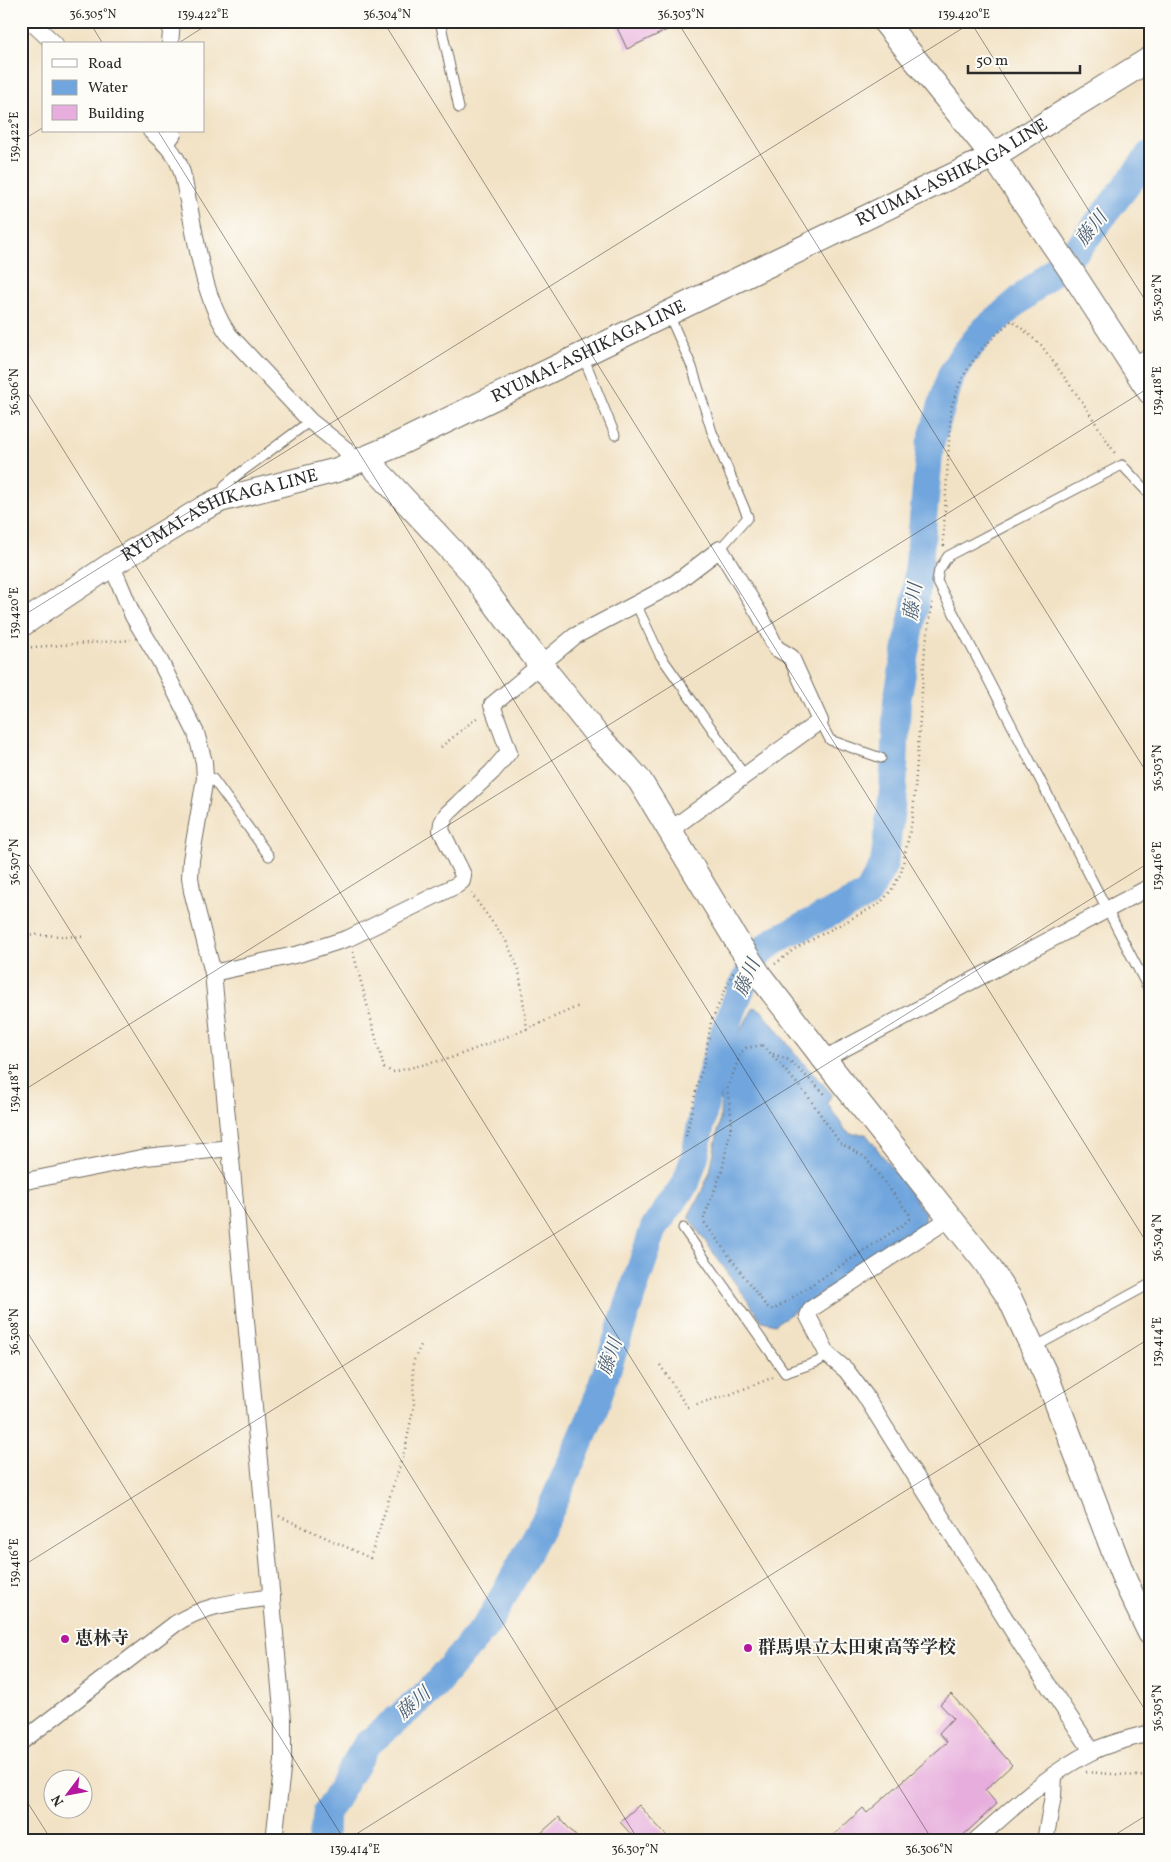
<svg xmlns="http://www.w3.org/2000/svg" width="1171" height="1862" viewBox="0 0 1171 1862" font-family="Vollkorn,'Noto Serif JP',serif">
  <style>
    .water { fill: #70a5dd; stroke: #4e6884 }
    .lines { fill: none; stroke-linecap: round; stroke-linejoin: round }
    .stream { stroke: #70a5dd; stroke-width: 4.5 }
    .river { stroke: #70a5dd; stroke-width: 28 }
    .building { fill: #e7aedd }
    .lane-casing { stroke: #716b61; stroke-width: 11 }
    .street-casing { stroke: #716b61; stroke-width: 18 }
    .secondary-casing { stroke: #716b61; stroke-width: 26 }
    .path { stroke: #716b61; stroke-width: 2.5; stroke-dasharray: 1 4; stroke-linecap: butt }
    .lane { stroke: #fff; stroke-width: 9 }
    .street { stroke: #fff; stroke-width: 16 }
    .secondary { stroke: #fff; stroke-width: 24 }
    .ticks { fill: none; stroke: #2b2b2b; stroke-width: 1; stroke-opacity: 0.45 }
    .poi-dot { fill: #b5179e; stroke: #fdfcf7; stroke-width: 2 }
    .labels { text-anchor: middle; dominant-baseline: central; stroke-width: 4; stroke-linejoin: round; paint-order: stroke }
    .street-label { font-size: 18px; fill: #2b2b2b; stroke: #fdfcf7 }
    .poi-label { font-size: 18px; font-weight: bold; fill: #2b2b2b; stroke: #fdfcf7; text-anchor: start }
    .water-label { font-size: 19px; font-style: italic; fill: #475c72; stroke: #fdfcf7 }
    .neatline { fill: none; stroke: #2b2b2b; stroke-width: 2 }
    .ticks-label { font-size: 12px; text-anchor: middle; fill: #2b2b2b }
  </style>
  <rect width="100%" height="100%" fill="#fdfcf7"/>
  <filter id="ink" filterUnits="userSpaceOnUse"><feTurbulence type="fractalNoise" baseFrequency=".02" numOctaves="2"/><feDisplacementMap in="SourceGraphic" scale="10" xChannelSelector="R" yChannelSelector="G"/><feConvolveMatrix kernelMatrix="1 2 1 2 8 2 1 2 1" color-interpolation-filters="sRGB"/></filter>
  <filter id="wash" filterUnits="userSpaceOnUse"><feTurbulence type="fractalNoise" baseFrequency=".0096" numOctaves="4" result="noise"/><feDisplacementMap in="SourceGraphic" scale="20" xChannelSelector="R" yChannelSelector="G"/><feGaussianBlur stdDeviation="1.12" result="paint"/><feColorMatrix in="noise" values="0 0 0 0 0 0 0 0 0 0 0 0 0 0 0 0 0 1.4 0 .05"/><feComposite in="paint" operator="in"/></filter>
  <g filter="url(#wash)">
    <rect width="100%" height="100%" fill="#f2e2c5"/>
    <polygon class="water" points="754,1007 761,1010 802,1062 832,1094 827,1103 846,1131 851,1134 866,1134 925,1213 923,1227 775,1324 762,1321 688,1217 700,1195 710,1172 720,1120 721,1086 734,1041"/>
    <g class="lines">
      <g class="stream">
        <polyline points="740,991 746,999"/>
        <polyline points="717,1055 733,1064"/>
      </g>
      <polyline class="river" points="322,1841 327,1812 366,1745 429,1692 489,1622 548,1515 593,1412 654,1228 686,1183 695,1156 709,1082 722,1038 740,991 759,953 777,939 867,895 884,864 893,791 897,701 915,604 930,445 951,375 961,358 983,331 1049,275 1079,247 1150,155"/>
    </g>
    <g id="blocks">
      <g class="building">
        <polygon points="614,21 686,21 627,49"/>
        <polygon points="951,1694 1012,1765 985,1790 997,1804 957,1841 827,1841 863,1808 867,1813 947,1742 939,1733 953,1718 940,1704"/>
        <polygon points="639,1805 671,1841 637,1841 620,1822"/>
        <polygon points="559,1817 580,1841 532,1841"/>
      </g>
    </g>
  </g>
  <g filter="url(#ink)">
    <use href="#blocks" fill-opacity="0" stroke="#716b61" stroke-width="1"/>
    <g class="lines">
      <g class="lane-casing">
        <g id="lane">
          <polyline points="440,21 459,108"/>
          <polyline points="669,315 692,367 712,432 748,517 720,549"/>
          <polyline points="583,356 615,435"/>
          <polyline points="1132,362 1150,352"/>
          <polyline points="1150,495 1122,465 948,556 939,570 937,581 1150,992"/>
          <polyline points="221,497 225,485 236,476 310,421"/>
          <polyline points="636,604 660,655 745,776"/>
          <polyline points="820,721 830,740 881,758"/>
          <polyline points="205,775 213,779 269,856"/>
          <polyline points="683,1228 785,1373 817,1362 828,1355"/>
          <polyline points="1033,1348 1150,1284"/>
        </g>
      </g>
      <g class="street-casing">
        <g id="street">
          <polyline points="30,21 55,44"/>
          <polyline points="170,44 172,21"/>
          <path d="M151 131C161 140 171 148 177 160 184 172 185 188 188 201 197 243 204 302 230 336L310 421 344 448 355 463"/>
          <polyline points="166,144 173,134 173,131"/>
          <polyline points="111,565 118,580 133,616 159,659 196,733 204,762 205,778 191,860 190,877 192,891 213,973 230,1148 283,1720 283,1760 274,1841"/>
          <polyline points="213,973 299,954 349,938 457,885 462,881 463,875 441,830 442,823 447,814 492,772 509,752 492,705 575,636 674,584 720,549 760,615 776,648 791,657 820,721 670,830"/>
          <polyline points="824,1059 1150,887"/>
          <polyline points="21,1182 146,1157 230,1148"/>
          <polyline points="949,1217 938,1226 811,1309 808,1316 828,1355 846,1370 864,1394 1021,1644 1092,1751"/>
          <path d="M21 1742 175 1624C208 1603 234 1603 272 1597"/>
          <path d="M975 1841C1012 1809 1047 1774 1091 1752 1109 1743 1131 1738 1150 1733"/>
          <polyline points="1045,1841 1053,1796 1054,1775"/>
        </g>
      </g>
      <g class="secondary-casing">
        <g id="secondary">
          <polyline points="884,21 993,156 1072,272 1150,392"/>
          <polyline points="368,458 373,466 470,570 540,664 600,739 626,765 640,781 738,943 760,976 824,1059 986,1263 1010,1299 1048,1380 1125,1581 1150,1633"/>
          <path id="s1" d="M21 625 111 565 204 508 220 500 337 470 394 446 993 156 1150 59"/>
        </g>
      </g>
      <g class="path">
        <polyline points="1150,176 1145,182 1145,187 1150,194"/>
        <path d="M944 546 943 542 951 409C961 370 982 346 1012 320L1041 345 1083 403 1116 455"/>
        <polyline points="21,648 131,640"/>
        <polyline points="441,747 479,716"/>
        <polyline points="471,893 506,941 519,970 527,1029"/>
        <polyline points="21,934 85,937"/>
        <polyline points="353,952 384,1068 393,1072 451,1058 527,1029 579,1006"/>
        <polyline points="775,964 796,948 879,904 891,891 901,873 913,816 925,648 933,600"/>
        <polygon points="763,1045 807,1095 840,1143 865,1157 909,1214 909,1219 903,1225 773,1310 766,1306 704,1222 704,1217 722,1171 732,1121 727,1089 741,1053 746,1048"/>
        <polyline points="773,1054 789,1060 827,1096"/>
        <polyline points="686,1136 699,1078 704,1065 711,1022 734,970"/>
        <polyline points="660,1365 687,1407 731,1394 774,1377"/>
        <polyline points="279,1516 370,1558 405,1449 414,1405 413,1362 422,1343"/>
        <polyline points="1086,1772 1150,1777"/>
      </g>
      <use href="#lane" class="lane"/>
      <use href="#street" class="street"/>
      <use href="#secondary" class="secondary"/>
    </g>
  </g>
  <path class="ticks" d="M89 21 103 44M383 21 1150 1248M677 21 1150 778M970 21 1150 308M177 44 213 21M158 131 1150 1718M21 141 44 127M21 382 933 1841M21 617 974 21M21 852 639 1841M21 1092 1150 387M21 1322 345 1841M21 1567 1150 862M21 1792 52 1841M345 1841 1150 1338M1105 1841 1150 1813"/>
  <g class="poi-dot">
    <circle cx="65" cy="1639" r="5"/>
    <circle cx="748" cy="1648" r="5"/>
  </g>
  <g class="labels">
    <g class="street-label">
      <text stroke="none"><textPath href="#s1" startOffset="1039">RYUMAI-ASHIKAGA LINE</textPath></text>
      <text stroke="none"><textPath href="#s1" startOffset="634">RYUMAI-ASHIKAGA LINE</textPath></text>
      <text stroke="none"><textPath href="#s1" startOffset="229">RYUMAI-ASHIKAGA LINE</textPath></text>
    </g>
    <g class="poi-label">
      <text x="75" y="1639">恵林寺</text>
      <text x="758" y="1648">群馬県立太田東高等学校</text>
    </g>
    <g class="water-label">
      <text transform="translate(1092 229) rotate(-51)">藤川</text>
      <text transform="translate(914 602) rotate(-82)">藤川</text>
      <text transform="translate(748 978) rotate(-66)">藤川</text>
      <text transform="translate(611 1357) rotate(-71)">藤川</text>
      <text transform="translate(414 1704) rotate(-41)">藤川</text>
    </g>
  </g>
  <rect width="1171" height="1862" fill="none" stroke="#fdfcf7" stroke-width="55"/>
  <rect x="42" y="42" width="162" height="90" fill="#fdfcf7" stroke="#a9a8a5"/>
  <rect x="52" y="59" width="25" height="8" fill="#ffffff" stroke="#a9a8a5"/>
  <text x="88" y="68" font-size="15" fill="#2b2b2b">Road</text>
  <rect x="52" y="80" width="25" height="15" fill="#70a5dd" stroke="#a9a8a5"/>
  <text x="88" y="92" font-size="15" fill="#2b2b2b">Water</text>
  <rect x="52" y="105" width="25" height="15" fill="#e7aedd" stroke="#a9a8a5"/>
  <text x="88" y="118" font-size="15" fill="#2b2b2b">Building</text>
  <g transform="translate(68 1794) rotate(238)"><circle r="24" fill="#fdfcf7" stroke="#a9a8a5"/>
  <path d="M0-4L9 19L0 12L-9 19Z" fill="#b5179e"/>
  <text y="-8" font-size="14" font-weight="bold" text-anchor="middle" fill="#2b2b2b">N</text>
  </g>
  <path d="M968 65v8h112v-8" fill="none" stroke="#2b2b2b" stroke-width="2.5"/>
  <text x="976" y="65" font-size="15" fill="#2b2b2b" stroke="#fdfcf7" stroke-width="4" paint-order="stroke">50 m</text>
  <rect x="28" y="28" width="1116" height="1806" class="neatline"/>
  <g class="ticks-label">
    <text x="93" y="18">36.305°N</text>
    <text x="203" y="18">139.422°E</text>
    <text x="387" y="18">36.304°N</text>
    <text x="681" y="18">36.303°N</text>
    <text x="964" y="18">139.420°E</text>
    <text transform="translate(14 137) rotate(-90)" y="4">139.422°E</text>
    <text transform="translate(1157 298) rotate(-90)" y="4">36.302°N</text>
    <text transform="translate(1157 391) rotate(-90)" y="4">139.418°E</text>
    <text transform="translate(14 392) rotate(-90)" y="4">36.306°N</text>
    <text transform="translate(14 613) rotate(-90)" y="4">139.420°E</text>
    <text transform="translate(1157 768) rotate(-90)" y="4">36.303°N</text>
    <text transform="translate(14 862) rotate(-90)" y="4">36.307°N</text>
    <text transform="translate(1157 866) rotate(-90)" y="4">139.416°E</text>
    <text transform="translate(14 1088) rotate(-90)" y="4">139.418°E</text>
    <text transform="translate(1157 1238) rotate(-90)" y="4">36.304°N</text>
    <text transform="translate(14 1332) rotate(-90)" y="4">36.308°N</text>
    <text transform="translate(1157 1342) rotate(-90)" y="4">139.414°E</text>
    <text transform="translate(14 1563) rotate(-90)" y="4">139.416°E</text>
    <text transform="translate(1157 1708) rotate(-90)" y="4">36.305°N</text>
    <text x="355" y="1853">139.414°E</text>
    <text x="635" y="1853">36.307°N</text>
    <text x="929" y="1853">36.306°N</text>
  </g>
</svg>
